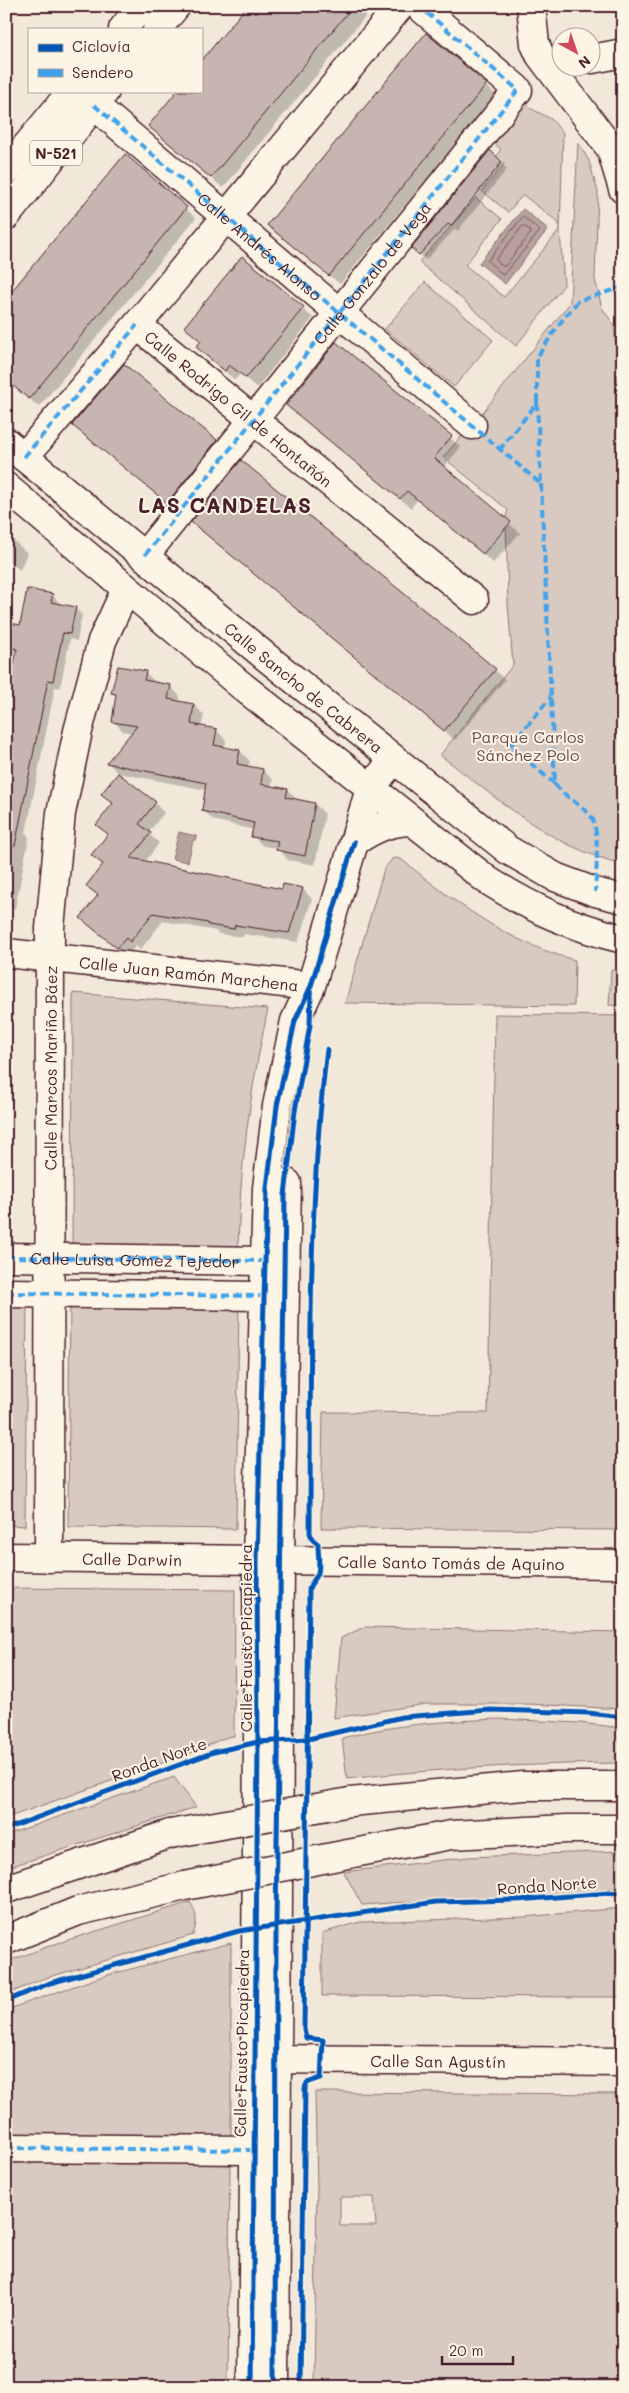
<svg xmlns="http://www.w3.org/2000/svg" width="629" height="2393" viewBox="0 0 629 2393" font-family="Mali,sans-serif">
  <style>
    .green { fill: #d8cac0; stroke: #917476; fill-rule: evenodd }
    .water { fill: #b6a19c; stroke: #8b6d6f }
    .shadow { fill: #0003 }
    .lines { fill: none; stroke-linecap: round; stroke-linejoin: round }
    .shore { stroke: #755358; stroke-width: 1 }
    .building { fill: #c7b6af; stroke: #4a1f2b }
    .minor-casing { stroke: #4a1f2b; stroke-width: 31 }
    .major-casing { stroke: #4a1f2b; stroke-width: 31 }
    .highway-casing { stroke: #4a1f2b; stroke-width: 31 }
    .minor { stroke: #fcf5e5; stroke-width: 28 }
    .major { stroke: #fcf5e5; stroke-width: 28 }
    .highway { stroke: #fcf5e5; stroke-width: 28 }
    .highway-bridge-casing { stroke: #4a1f2b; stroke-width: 31; stroke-linecap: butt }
    .highway-bridge { stroke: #fcf5e5; stroke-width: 28 }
    .quiet { stroke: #40a2eb; stroke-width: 4; stroke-dasharray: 8 4; stroke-linecap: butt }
    .cycleway-casing { stroke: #fcf5e5; stroke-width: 8 }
    .cycleway { stroke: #0057b8; stroke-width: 5 }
    .labels { text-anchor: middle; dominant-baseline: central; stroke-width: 4; stroke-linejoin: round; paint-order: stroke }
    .shield { fill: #fcf5e5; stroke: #7f5f63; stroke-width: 1 }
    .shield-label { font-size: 15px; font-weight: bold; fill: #4a1f2b }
    .street-label { font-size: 16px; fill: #4a1f2b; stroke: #fcf5e5 }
    .park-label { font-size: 16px; fill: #6e4a50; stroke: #fcf5e5 }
    .district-label { font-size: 21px; font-weight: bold; letter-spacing: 1px; fill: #4a1f2b; stroke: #fcf5e5 }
  </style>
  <rect width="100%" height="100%" fill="#f1e8da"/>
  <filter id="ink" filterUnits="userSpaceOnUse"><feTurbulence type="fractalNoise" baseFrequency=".02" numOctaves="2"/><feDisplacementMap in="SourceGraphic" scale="10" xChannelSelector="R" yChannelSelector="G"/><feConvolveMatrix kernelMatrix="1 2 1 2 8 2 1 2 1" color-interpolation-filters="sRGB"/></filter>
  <g filter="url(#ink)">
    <g class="green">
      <polygon points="523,100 530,108 551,119 563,133 560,231 564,285 516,346 419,262 476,198 502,219 465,265 504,297 559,231 559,223 523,195 508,212 482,191 504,164 496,157 501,149 492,142"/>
      <path d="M578 142 589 161 598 192 595 279 602 308 614 325 618 367H623V864C551 848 497 798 440 755L513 665 508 604 506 517 508 510 443 457 479 417 570 303Z"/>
      <polygon points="425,282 493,340 454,387 385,329"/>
      <path d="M393 858 401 859C454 902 508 943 575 960L574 1006 345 1003 384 869Z"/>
      <polygon points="611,970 623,971 623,1006 609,1005"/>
      <path d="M73 993 268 1009C250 1091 239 1172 238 1256L72 1254Z"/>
      <polygon points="495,1014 623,1016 623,1530 321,1528 323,1412 488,1413"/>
      <polygon points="6,1297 27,1297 25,1526 6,1525"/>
      <polygon points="70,1298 239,1299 236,1529 68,1527"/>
      <path d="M6 1588 235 1590 234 1736C221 1737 209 1746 196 1751L6 1818Z"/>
      <polygon points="364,1627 623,1632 623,1709 528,1704 426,1704 334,1718 341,1638"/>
      <path d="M500 1719 580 1723 623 1728V1763C530 1764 439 1768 347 1779L342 1738C394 1724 446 1721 500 1719Z"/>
      <polygon points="174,1777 196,1807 6,1868 6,1835"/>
      <path d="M623 1851V1888C536 1899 449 1898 362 1905L344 1872 468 1857Z"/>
      <path d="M190 1902C198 1914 197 1922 193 1935L42 1979 6 1995V1962L55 1944Z"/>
      <polygon points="623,1908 623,1997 322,1996 322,1933 360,1922 524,1917"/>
      <polygon points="231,1943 231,2141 6,2137 6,2010 100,1977"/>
      <path d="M315 2092 623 2094V2387H314L317 2186ZM340 2197H374L376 2226H340Z"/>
      <polygon points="6,2158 230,2160 228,2387 6,2387"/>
    </g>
    <g class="water">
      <polygon points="523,209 548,229 505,284 479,263"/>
      <polygon points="179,832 196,836 197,840 193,840 188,862 172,859"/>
    </g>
    <g class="shadow">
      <polygon points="248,6 374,6 223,188 162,137 201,91"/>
      <polygon points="426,35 496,95 340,284 279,234"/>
      <polygon points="490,152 507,169 458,231 455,229 426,260 413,248"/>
      <polygon points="125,156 196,218 39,407 6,380 6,300"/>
      <polygon points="242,258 313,318 257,388 240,374 235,380 207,357 197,347 201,342 185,327"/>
      <polygon points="336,344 461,447 444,467 520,533 493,563 418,499 411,508 297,414"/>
      <polygon points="125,366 226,451 177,511 84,434"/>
      <polygon points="193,522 495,670 505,680 455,740"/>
      <polygon points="6,533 27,553 20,570 6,559"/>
      <polygon points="52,595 59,602 58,605 75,608 82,615 77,641 70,639 60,688 55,687 26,833 29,837 15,909 6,907 6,710 17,654 10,652 6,649 6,626 21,626"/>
      <polygon points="145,672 155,682 170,686 180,696 179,702 194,705 204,715 201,727 216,730 226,740 225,748 240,751 250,761 248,767 263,770 273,780 271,787 288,790 298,801 315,804 325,814 315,865 288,860 278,848 263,846 253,836 254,830 213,820 203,810 207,790 118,773 108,763 133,733 123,731 113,721 117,697 113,693"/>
      <polygon points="103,794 155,803 164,813 148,833 159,843 145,862 283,890 303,889 312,899 298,942 244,934 243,937 219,934 216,931 163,921 140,950 136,946 127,956 82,918 99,896 88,886 104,866 93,855 109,835 98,825 113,805"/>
    </g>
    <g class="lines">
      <g class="shore">
        <polygon points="523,217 540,231 503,275 488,261"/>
        <polygon points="523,226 530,230 531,233 505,266 502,266 496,260"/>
      </g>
    </g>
    <g class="building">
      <polygon points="247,6 353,6 211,178 148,126 177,91 201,91 201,61"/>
      <polygon points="426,33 487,84 329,276 267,225"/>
      <polygon points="490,150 502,162 451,226 448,224 419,255 411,248"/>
      <polygon points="125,154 187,207 29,399 6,380 6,298"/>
      <polygon points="242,256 304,307 246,378 229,365 225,371 196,347 201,341 184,327"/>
      <polygon points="336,342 452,436 434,458 511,522 483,554 407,491 400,499 286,405"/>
      <polygon points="124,364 217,440 167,503 72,425"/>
      <polygon points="241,460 496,669 444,731 191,522"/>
      <polygon points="27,589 53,594 51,602 76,607 70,634 63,633 53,681 48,680 15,846 6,845 6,703 17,649 6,647 6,622 20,625"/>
      <polygon points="118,666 146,671 144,680 171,685 168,699 194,704 191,724 217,729 214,745 240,750 237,764 263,769 261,784 288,789 286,797 315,803 305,856 276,850 278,841 251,837 254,823 202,811 206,783 106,763 137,726 112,722 116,694 111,693"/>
      <polygon points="118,773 156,802 139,824 151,833 131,858 282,889 283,884 303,888 289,933 235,925 234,929 208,925 208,923 153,913 130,942 126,938 117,948 80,918 98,895 86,886 103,864 91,855 108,834 96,825 113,803 101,794"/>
    </g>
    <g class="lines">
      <g class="minor-casing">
        <g id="minor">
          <path id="s1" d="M400 6 137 325 474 600"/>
          <polyline points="531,6 535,44 540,55 611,149 623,189"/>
          <polyline points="592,59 623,53"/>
          <polyline points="94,105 472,425"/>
          <polyline points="24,457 137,325"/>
          <polyline points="145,555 518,90 419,6"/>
          <path d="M354 842C373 829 388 822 410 821"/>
          <path id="s2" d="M6 953 311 986"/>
          <path id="s3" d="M6 1257 264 1261"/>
          <polyline points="6,1293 263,1296"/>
          <path id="s4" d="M6 1557 623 1564"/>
          <path id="s5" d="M49 1558 50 928 61 813 78 731 102 641 126 589"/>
          <path id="s6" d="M259 2059 623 2062"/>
          <polyline points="6,2148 252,2150"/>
          <polyline points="252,2387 258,1742 257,1560 267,1188 277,1106 295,1021 311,986 370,789 393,760"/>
          <polyline points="275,2387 280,1560 287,1183"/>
        </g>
      </g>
      <g class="major-casing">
        <g id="major">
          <polyline points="123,29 141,6"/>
          <polyline points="157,29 176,6"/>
          <polyline points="6,171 72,91"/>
          <polyline points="6,216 105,91"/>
          <path id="s7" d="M6 442 266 657 508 850 555 877 595 892 623 899"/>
          <path d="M6 487 242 686 487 880C533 909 570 926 623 939"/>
        </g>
      </g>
      <g class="highway-casing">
        <g id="highway">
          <polyline points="350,1802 523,1786 623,1786"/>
          <polyline points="348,1854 451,1835 567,1829 623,1829"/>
          <polyline points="6,1889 170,1834"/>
          <polyline points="6,1940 78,1911 185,1886"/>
        </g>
      </g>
      <use href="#minor" class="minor"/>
      <use href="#major" class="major"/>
      <use href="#highway" class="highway"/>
      <g class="highway-bridge-casing">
        <g id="highway-bridge">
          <polyline points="170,1834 350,1802"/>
          <polyline points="185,1886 348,1854"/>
        </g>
      </g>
      <use href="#highway-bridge" class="highway-bridge"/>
      <g class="quiet">
        <path id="s8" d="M94 105 541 484 537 403 500 449"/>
        <polyline points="537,403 537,357 560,323 578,301 623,287"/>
        <polyline points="24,457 137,325"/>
        <polyline points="541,484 555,784 510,746 551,697"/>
        <path id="s9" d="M145 555 518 90 419 6"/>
        <path d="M555 784C566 799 582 804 592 818 600 830 596 877 595 892"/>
        <polyline points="6,1257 264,1261"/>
        <polyline points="6,1293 263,1296"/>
        <polyline points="6,2148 252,2150"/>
      </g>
      <g class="cycleway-casing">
        <g id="cycleway">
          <polyline points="6,1829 214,1752 258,1742 308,1739 402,1717 490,1710 588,1713 623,1717"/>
          <polyline points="6,2001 50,1983 239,1931 436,1902 517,1900 623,1892"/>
          <polyline points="252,2387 258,1742 257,1560 267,1188 277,1106 295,1021 311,986 354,842"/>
          <polyline points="275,2387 276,1926 285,1195 295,1111 310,1025 311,993"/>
          <path d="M301 2387 305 2088 307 2083 321 2078 323 2040 306 2038 304 2029 309 1590C310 1582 316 1580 318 1573 320 1564 318 1553 318 1544L313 1540 310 1533C311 1372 307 1209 327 1049"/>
        </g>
      </g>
      <use href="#cycleway" class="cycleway"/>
    </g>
  </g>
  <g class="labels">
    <rect class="shield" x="30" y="140.5" width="52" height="25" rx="4"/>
    <g class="shield-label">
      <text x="56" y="153">N-521</text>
    </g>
    <g class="street-label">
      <text stroke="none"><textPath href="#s8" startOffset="218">Calle Andrés Alonso</textPath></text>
      <text stroke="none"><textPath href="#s9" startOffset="362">Calle Gonzalo de Vega</textPath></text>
      <text stroke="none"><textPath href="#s1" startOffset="545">Calle Rodrigo Gil de Hontañón</textPath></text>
      <text stroke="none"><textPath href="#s7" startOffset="386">Calle Sancho de Cabrera</textPath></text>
      <text stroke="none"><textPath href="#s2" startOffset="184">Calle Juan Ramón Marchena</textPath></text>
      <text stroke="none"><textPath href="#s5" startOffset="490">Calle Marcos Mariño Báez</textPath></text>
      <text stroke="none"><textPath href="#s3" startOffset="129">Calle Luisa Gómez Tejedor</textPath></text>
      <text stroke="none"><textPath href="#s4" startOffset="126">Calle Darwin</textPath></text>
      <text stroke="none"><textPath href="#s4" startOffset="445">Calle Santo Tomás de Aquino</textPath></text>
      <text transform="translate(245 1638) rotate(-90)">Calle Fausto Picapiedra</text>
      <text transform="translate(159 1759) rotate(-20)">Ronda Norte</text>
      <text transform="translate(547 1885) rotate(-4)">Ronda Norte</text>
      <text transform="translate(241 2043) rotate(-89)">Calle Fausto Picapiedra</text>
      <text stroke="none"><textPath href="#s6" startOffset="179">Calle San Agustín</textPath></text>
    </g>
    <g class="park-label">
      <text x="528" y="736">Parque Carlos<tspan x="528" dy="18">Sánchez Polo</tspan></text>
    </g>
    <g class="district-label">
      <text x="225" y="504">LAS CANDELAS</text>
    </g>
  </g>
  <rect width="629" height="2393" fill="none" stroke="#fcf5e5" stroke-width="25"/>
  <rect x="12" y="12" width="604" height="2368" fill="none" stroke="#4a1f2b" stroke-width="2" filter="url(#ink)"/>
  <rect x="28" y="28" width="175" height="65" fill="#fcf5e5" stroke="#b59f9b"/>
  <rect x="38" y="44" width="25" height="8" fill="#0057b8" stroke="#b59f9b"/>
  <text x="72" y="52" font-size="15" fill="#4a1f2b">Ciclovía</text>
  <rect x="38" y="69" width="25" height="8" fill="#40a2eb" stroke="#b59f9b"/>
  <text x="72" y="78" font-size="15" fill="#4a1f2b">Sendero</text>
  <g transform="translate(576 52) rotate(140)"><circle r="24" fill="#fcf5e5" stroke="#b59f9b"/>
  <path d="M0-4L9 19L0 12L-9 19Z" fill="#d1495b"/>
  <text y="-8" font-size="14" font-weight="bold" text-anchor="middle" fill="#4a1f2b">N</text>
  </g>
  <path d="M442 2356v8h71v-8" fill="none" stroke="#4a1f2b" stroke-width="2.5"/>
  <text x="449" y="2356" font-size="15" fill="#4a1f2b" stroke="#fcf5e5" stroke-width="4" paint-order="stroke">20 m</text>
</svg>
